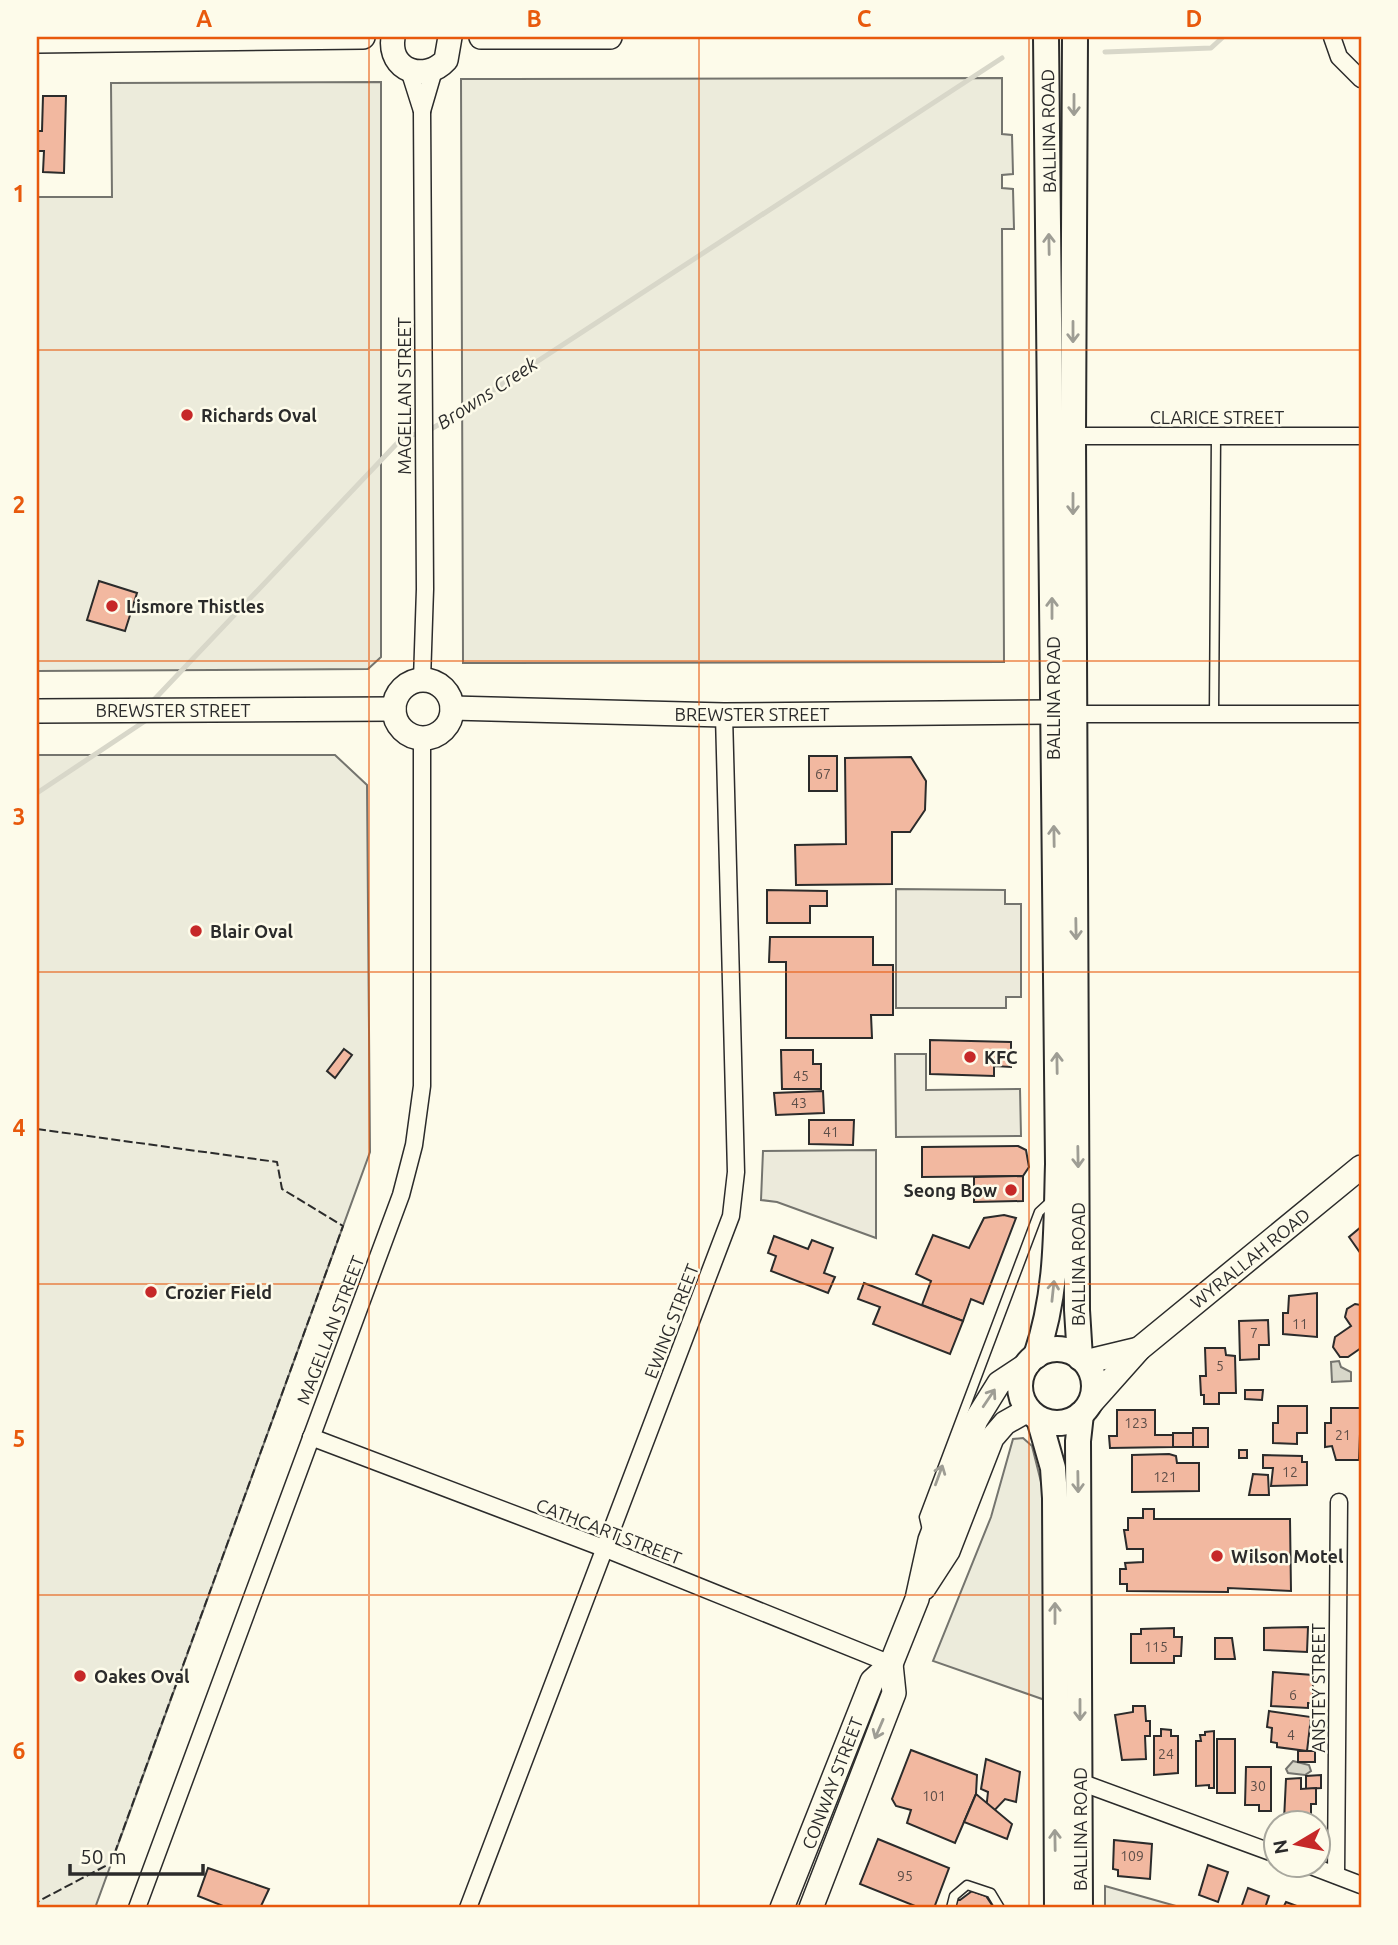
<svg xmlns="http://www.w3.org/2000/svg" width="1398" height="1945" viewBox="0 0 1398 1945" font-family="Ubuntu,sans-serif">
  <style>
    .green { fill: #ecebdb; stroke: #74746e; stroke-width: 2 }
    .parking { fill: #eceadb; stroke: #74746e; stroke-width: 2 }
    .water { fill: #d8d7c9; stroke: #74746e; stroke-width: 2 }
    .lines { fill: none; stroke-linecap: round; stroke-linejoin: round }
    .stream { stroke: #d8d7c9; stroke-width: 5 }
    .building { fill: #f2b8a0; stroke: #2b2b2b; stroke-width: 2 }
    .lane-casing { stroke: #2b2b2b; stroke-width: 11 }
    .street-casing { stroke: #2b2b2b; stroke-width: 19 }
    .secondary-casing { stroke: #2b2b2b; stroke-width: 26 }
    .primary-casing { stroke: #2b2b2b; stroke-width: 28 }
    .lane { stroke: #fdfbea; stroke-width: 8 }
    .street { stroke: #fdfbea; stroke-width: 16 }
    .secondary { stroke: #fdfbea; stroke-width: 23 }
    .primary { stroke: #fdfbea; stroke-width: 24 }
    .fence { stroke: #2b2b2b; stroke-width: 2; stroke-dasharray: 9 3.5; stroke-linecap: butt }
    .oneway { stroke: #9e9d94 }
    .grid { fill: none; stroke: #e8590c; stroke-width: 2; stroke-opacity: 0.55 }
    .poi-dot { fill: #c62828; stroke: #fdfbea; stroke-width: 2.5 }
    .labels { text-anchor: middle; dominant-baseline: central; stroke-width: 5; stroke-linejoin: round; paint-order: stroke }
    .number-label { font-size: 14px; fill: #5d4e48 }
    .street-label { font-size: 18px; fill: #2b2b2b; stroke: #fdfbea }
    .poi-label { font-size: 18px; font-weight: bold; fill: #2b2b2b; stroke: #fdfbea; text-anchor: start }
    .water-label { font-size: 19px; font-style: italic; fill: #2b2b2b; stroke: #fdfbea }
    .neatline { fill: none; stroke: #e8590c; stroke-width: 2.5 }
    .grid-label { font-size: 23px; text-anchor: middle; font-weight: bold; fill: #e8590c }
  </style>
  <rect width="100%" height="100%" fill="#fdfbea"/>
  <g class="green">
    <polygon points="1002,78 1002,134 1012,135 1013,174 1002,175 1002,188 1013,189 1014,229 1002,229 1004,662 463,663 461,79"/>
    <polygon points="381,82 381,657 368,669 37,671 37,197 112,197 111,83"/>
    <polygon points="37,755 335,755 367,785 370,1152 95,1908 37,1908"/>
    <polygon points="1023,1438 1032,1446 1043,1490 1045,1700 933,1661 991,1517 1013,1439"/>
    <polygon points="1105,1886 1183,1908 1105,1908"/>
  </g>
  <g class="parking">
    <polygon points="896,889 1005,890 1005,904 1021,904 1021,997 1006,997 1006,1008 896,1008"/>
    <polygon points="895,1054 926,1054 926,1090 1020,1089 1021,1136 896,1137"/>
    <polygon points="876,1150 876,1238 777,1202 761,1200 763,1151"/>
  </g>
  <g class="water">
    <polygon points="1339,1361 1341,1367 1351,1372 1351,1381 1332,1382 1331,1362"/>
    <polygon points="1293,1761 1309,1765 1311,1771 1305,1775 1288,1773 1286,1769"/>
  </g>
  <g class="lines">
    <g class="stream">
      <polyline points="1105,52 1211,48 1223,37"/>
      <polyline points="150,704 404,436 424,433 452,417 1002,58"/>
      <polyline points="37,793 148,719"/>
    </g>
  </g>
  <g class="building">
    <polygon points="43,96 66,96 64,173 43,172 44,151 37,151 37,131 42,131"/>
    <polygon points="99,581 137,593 125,631 87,620"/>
    <rect x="809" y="756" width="28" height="35"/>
    <polygon points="911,757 926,781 925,810 910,832 892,832 892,884 796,885 795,845 846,844 845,758"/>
    <polygon points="767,890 827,891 827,906 810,906 810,923 767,923"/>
    <polygon points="770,937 873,937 873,965 893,965 893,1015 871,1015 872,1038 786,1038 786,962 769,962"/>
    <polygon points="930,1040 1011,1042 1011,1067 994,1066 994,1076 930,1074"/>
    <polygon points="344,1049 352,1055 335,1078 327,1071"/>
    <polygon points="781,1050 813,1050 813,1064 821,1064 821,1089 782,1089"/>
    <polygon points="823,1091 824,1113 776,1115 774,1093"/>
    <polygon points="809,1120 854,1120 853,1145 809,1144"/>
    <polygon points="1018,1146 1026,1150 1029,1167 1023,1176 922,1177 922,1147"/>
    <polygon points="1023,1176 1023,1201 974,1202 974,1177"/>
    <polygon points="1004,1215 1016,1218 983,1304 971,1299 963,1321 922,1305 931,1281 916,1274 933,1235 969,1248 984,1218"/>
    <polygon points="1361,1227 1361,1254 1349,1237"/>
    <polygon points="774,1236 808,1249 812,1240 833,1248 824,1273 835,1277 828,1293 771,1271 776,1256 768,1253"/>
    <polygon points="864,1283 963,1321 950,1354 873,1324 880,1307 858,1299"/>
    <polygon points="1317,1293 1317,1337 1283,1334 1283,1313 1288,1313 1289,1296"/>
    <polygon points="1355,1304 1361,1305 1361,1348 1348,1357 1340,1357 1333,1347 1335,1337 1351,1326 1345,1317 1347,1309"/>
    <polygon points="1268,1320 1269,1345 1259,1345 1259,1359 1240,1360 1239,1321"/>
    <polygon points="1205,1348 1225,1348 1226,1355 1235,1356 1236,1393 1219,1393 1219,1404 1204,1404 1204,1395 1201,1395 1200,1376 1206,1376"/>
    <polygon points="1245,1390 1263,1390 1262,1400 1245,1399"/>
    <polygon points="1278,1406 1307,1406 1307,1433 1297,1433 1297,1444 1273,1443 1273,1423 1278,1423"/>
    <polygon points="1331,1408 1361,1408 1359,1460 1336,1460 1332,1446 1325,1447 1325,1423 1331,1423"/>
    <polygon points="1117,1410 1155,1410 1155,1435 1173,1435 1173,1447 1110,1448 1109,1436 1117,1436"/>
    <rect x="1193" y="1428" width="15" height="19"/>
    <rect x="1173" y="1433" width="20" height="14"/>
    <rect x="1239" y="1450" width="8" height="8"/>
    <polygon points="1169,1454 1176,1456 1177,1463 1199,1463 1199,1491 1132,1492 1132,1455"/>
    <polygon points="1263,1455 1302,1456 1302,1462 1307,1462 1307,1485 1271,1486 1273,1468 1263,1468"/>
    <polygon points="1253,1474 1268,1475 1269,1495 1249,1495"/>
    <polygon points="1143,1509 1154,1509 1154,1519 1290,1519 1291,1591 1228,1588 1228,1592 1127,1591 1127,1584 1120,1584 1120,1569 1126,1569 1125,1563 1143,1562 1143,1549 1127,1549 1124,1530 1128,1530 1128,1518 1143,1518"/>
    <polygon points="1308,1627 1307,1652 1264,1650 1264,1628"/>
    <polygon points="1174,1628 1174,1637 1182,1637 1181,1656 1174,1656 1174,1663 1131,1663 1131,1634 1141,1634 1141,1629"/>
    <polygon points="1215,1638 1232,1638 1235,1659 1215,1659"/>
    <polygon points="1273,1672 1313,1675 1313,1703 1308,1703 1308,1708 1271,1706"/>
    <polygon points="1133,1706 1145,1706 1146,1721 1150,1721 1150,1736 1145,1736 1146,1759 1122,1760 1115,1715 1133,1712"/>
    <polygon points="1269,1711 1311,1717 1307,1751 1277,1747 1277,1743 1271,1742 1272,1728 1267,1727"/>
    <polygon points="1161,1729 1171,1730 1171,1736 1178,1736 1178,1773 1154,1775 1154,1736 1161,1736"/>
    <polygon points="1214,1731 1214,1788 1209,1788 1209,1785 1196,1786 1196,1741 1201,1741 1200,1735 1205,1735 1205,1732"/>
    <rect x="1217" y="1739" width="18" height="54"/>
    <polygon points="911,1750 977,1775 976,1794 955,1843 907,1823 911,1810 896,1806 892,1799"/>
    <rect x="1298" y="1751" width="17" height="11"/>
    <polygon points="986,1759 1020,1772 1016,1802 1005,1799 991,1814 986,1810 988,1792 981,1789"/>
    <polygon points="1246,1767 1271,1767 1271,1811 1259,1811 1259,1805 1245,1805"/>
    <polygon points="1321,1775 1321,1788 1306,1789 1306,1776"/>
    <polygon points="1301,1778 1301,1789 1316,1788 1316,1804 1311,1804 1311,1817 1284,1820 1286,1779"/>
    <polygon points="976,1794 1012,1824 1007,1839 964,1822"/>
    <polygon points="878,1839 949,1868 934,1908 920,1908 860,1884"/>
    <polygon points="1114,1840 1152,1844 1150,1879 1118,1876 1118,1870 1113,1869"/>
    <polygon points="1208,1865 1228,1872 1218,1902 1199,1895"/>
    <polygon points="208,1868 269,1889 261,1906 228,1908 198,1896"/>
    <polygon points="1248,1888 1269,1896 1265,1908 1241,1908"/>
    <polygon points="972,1891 986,1896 994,1908 953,1908 955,1900 960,1900"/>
    <polygon points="1286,1902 1302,1908 1283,1908"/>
  </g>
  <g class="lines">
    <g class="lane-casing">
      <g id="lane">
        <polyline points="1214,714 1216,436"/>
        <polyline points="927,1530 924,1517 1039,1212 1052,1200"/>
        <polyline points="951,1908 954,1896 967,1885 991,1893 1000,1908"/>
      </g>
    </g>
    <g class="street-casing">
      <g id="street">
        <polyline points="1332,37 1339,57 1361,79"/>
        <polyline points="409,70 422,111 425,589 422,680"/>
        <polyline points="422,111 434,70"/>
        <polyline points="1073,436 1361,436"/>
        <polyline points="1073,714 1361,714"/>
        <polyline points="311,1437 606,1549 891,1664"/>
        <polyline points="1080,1782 1276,1854"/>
        <polyline points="1306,1864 1361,1885"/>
        <polyline points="1336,1875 1339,1502"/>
        <polyline points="137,1908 401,1195 414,1145 422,1086 422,739"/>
        <polyline points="468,1908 731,1216 736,1172 724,715"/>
      </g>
    </g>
    <g class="secondary-casing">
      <g id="secondary">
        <path d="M393 37C388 71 425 83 446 60L450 37"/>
        <polyline points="481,37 610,37"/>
        <polyline points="37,41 363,37"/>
        <circle cx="423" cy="709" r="29"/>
        <polyline points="452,708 724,715 1053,712"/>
        <polyline points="37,711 394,709"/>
        <polyline points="1085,1362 1139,1349"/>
        <polyline points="1090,1404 1139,1349 1361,1167"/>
        <polyline points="924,1588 948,1551 992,1438 1005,1423 1028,1410"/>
        <polyline points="782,1908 872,1681 891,1664 917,1599 930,1540 976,1420 999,1383 1028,1364"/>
        <polyline points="811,1908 894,1693 891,1664"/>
      </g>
    </g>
    <g class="primary-casing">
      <g id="primary">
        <polyline points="1075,37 1073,436 1077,1310 1080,1358"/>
        <circle cx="1057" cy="1386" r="37"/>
        <path d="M1036 1356C1058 1292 1056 1231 1058 1164L1046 37"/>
        <polyline points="1039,1419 1053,1468 1055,1498 1057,1908"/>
        <polyline points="1080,1908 1078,1441 1081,1414"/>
      </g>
    </g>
    <use href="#lane" class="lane"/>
    <use href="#street" class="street"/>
    <use href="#secondary" class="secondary"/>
    <use href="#primary" class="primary"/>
    <polyline class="fence" points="37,1129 277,1162 282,1189 343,1226 111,1863 37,1902"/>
  </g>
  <defs><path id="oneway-shaft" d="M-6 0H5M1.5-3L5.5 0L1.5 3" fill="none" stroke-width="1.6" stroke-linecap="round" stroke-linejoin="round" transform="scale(1.75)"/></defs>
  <g class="oneway">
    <use href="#oneway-shaft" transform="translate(1074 105) rotate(90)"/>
    <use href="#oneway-shaft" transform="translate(1049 244) rotate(-91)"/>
    <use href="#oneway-shaft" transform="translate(1073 332) rotate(90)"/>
    <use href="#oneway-shaft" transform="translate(1073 504) rotate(90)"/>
    <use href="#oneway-shaft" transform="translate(1052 608) rotate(-90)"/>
    <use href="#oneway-shaft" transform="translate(1054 836) rotate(-91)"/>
    <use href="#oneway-shaft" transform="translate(1076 929) rotate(89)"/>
    <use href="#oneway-shaft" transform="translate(1057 1063) rotate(-91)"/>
    <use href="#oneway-shaft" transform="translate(1078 1157) rotate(89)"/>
    <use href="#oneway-shaft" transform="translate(1053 1291) rotate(-84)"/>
    <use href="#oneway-shaft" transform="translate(989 1398) rotate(-56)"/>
    <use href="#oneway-shaft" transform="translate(939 1475) rotate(-70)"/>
    <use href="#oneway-shaft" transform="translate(1078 1482) rotate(89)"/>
    <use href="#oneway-shaft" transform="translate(1055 1613) rotate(-90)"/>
    <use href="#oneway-shaft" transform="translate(1080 1710) rotate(90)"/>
    <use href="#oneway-shaft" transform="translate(879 1729) rotate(113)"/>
    <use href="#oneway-shaft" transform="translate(1055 1840) rotate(-91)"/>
  </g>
  <path class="grid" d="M369 37V1908M699 37V1908M1029 37V1908M37 350H1361M37 661H1361M37 972H1361M37 1284H1361M37 1595H1361"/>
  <g class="poi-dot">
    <circle cx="187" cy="415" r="7"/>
    <circle cx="112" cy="606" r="7"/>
    <circle cx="196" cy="931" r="7"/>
    <circle cx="970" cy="1057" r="7"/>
    <circle cx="1011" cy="1190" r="7"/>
    <circle cx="151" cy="1292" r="7"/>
    <circle cx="1217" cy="1556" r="7"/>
    <circle cx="80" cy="1676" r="7"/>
  </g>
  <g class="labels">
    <g class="number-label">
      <text x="823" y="774">67</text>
      <text x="801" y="1076">45</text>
      <text x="799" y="1103">43</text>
      <text x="831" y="1132">41</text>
      <text x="1300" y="1324">11</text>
      <text x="1254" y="1333">7</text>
      <text x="1220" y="1366">5</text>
      <text x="1136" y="1423">123</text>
      <text x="1343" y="1435">21</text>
      <text x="1290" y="1472">12</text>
      <text x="1165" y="1477">121</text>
      <text x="1156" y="1647">115</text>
      <text x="1293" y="1695">6</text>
      <text x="1291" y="1735">4</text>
      <text x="1166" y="1754">24</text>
      <text x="1258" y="1786">30</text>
      <text x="934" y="1796">101</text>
      <text x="1132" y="1856">109</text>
      <text x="905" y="1876">95</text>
    </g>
    <g class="street-label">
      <text transform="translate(1048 131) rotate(-91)">BALLINA ROAD</text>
      <text transform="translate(404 396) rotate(-90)">MAGELLAN STREET</text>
      <text x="1217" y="417">CLARICE STREET</text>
      <text transform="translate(1053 698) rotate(-90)">BALLINA ROAD</text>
      <text x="173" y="710">BREWSTER STREET</text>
      <text x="752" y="714">BREWSTER STREET</text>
      <text transform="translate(1250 1258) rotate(-39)">WYRALLAH ROAD</text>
      <text transform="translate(1078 1264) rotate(-90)">BALLINA ROAD</text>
      <text transform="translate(671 1321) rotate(-69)">EWING STREET</text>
      <text transform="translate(330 1330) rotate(-69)">MAGELLAN STREET</text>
      <text transform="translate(609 1531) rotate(21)">CATHCART STREET</text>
      <text transform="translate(1318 1688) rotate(-90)">ANSTEY STREET</text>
      <text transform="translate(832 1783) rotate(-69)">CONWAY STREET</text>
      <text transform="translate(1080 1829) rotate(-90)">BALLINA ROAD</text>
    </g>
    <g class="poi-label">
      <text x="201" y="415">Richards Oval</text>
      <text x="126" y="606">Lismore Thistles</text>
      <text x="210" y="931">Blair Oval</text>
      <text x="984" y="1057">KFC</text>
      <text x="997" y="1190" text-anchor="end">Seong Bow</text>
      <text x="165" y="1292">Crozier Field</text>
      <text x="1231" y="1556">Wilson Motel</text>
      <text x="94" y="1676">Oakes Oval</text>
    </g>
    <g class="water-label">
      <text transform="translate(487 393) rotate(-33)">Browns Creek</text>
    </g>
  </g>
  <rect width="1398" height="1945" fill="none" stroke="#fdfbea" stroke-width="77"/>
  <g transform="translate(1297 1844) rotate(260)"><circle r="33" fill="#fdfbea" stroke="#a9a89e" stroke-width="2"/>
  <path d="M0-5L12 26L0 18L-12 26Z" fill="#c62828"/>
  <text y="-10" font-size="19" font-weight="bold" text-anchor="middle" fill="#2b2b2b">N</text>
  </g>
  <path d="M70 1864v10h133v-10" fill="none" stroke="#2b2b2b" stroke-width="3.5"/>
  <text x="80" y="1864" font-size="21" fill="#2b2b2b" stroke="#fdfbea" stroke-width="5" paint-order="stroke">50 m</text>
  <rect x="38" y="38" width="1322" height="1868" class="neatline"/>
  <g class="grid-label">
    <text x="204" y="27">A</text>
    <text x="534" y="27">B</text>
    <text x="864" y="27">C</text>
    <text x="1194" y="27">D</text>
    <text x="19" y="202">1</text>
    <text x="19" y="513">2</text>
    <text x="19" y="825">3</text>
    <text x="19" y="1136">4</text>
    <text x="19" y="1447">5</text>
    <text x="19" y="1759">6</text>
  </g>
</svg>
